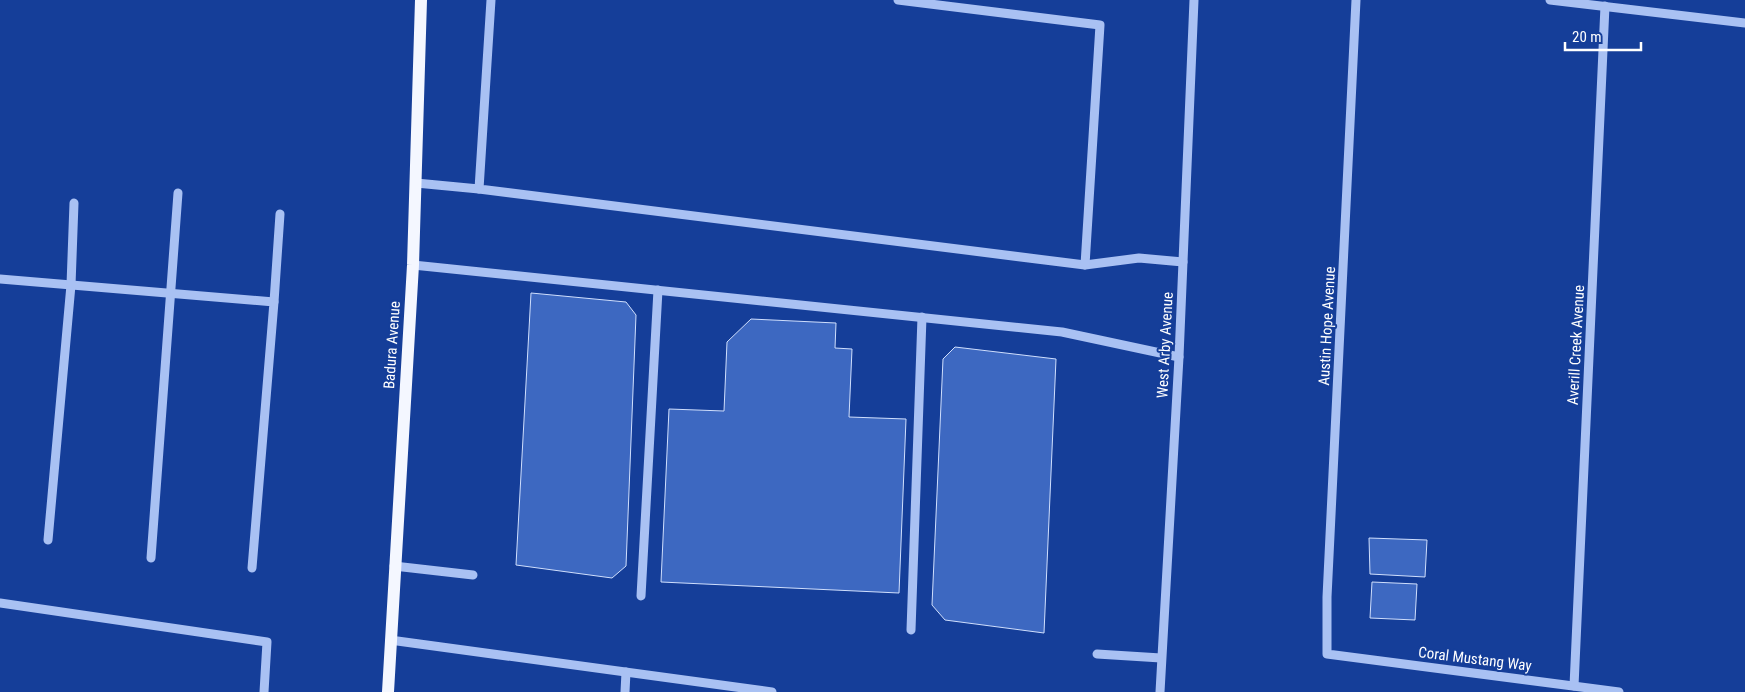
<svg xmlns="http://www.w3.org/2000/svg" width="1745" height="692" viewBox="0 0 1745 692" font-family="'Roboto Condensed',sans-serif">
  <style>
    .building { fill: #3d68c1; stroke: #d0dffd }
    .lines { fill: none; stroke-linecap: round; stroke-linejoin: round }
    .minor { stroke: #a9c1f3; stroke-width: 9 }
    .major { stroke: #f4f7ff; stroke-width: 12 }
    .labels { text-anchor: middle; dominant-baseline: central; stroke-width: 4; stroke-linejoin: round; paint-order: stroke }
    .street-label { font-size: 15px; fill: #fff; stroke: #153e99 }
  </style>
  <rect width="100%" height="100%" fill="#153e99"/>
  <g class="building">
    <polygon points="531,293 626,302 636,315 626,566 612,578 516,565"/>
    <polygon points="751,319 836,323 835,348 852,349 849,417 906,419 899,593 661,582 669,409 724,411 727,342"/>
    <polygon points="955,347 1056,359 1044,633 945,620 932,605 943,359"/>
    <polygon points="1369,538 1427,540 1425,577 1370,574"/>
    <polygon points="1372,582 1417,584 1415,620 1370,618"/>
  </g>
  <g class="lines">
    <g class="minor">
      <polyline points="491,0 479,189 1085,265 1139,258 1183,262"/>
      <polyline points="898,0 1100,25 1085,265"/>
      <polyline points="1356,0 1327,597 1327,654 1619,692"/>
      <polyline points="1550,0 1745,23"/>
      <polyline points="416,183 479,189"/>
      <polyline points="413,265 1062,332 1179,357"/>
      <polyline points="0,279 274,302 252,568"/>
      <polyline points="274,302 280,214"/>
      <polyline points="48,540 71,285 74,203"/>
      <polyline points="151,558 178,193"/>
      <polyline points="394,566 473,575"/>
      <polyline points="641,596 658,290"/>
      <polyline points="0,603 267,642 264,692"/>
      <polyline points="911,630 922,317"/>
      <polyline points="390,640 772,692"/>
      <polyline points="1097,654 1161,658"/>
      <polyline points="1574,686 1605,6"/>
      <polyline points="625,692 626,672"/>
      <polyline points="1160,692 1179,357 1194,0"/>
    </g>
    <polyline class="major" points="388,692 413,265 421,0"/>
  </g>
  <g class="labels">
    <g class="street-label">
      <text transform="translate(1327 326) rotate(-87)">Austin Hope Avenue</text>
      <text transform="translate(392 345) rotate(-86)">Badura Avenue</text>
      <text transform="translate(1165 345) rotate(-87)">West Arby Avenue</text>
      <text transform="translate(1576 345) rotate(-87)">Averill Creek Avenue</text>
      <text transform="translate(1475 659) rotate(7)">Coral Mustang Way</text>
    </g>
  </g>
  <path d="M1565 42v8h76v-8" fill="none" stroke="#ffffff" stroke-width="2.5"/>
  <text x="1572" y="42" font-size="15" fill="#ffffff" stroke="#153e99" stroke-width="4" paint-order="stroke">20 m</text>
</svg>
